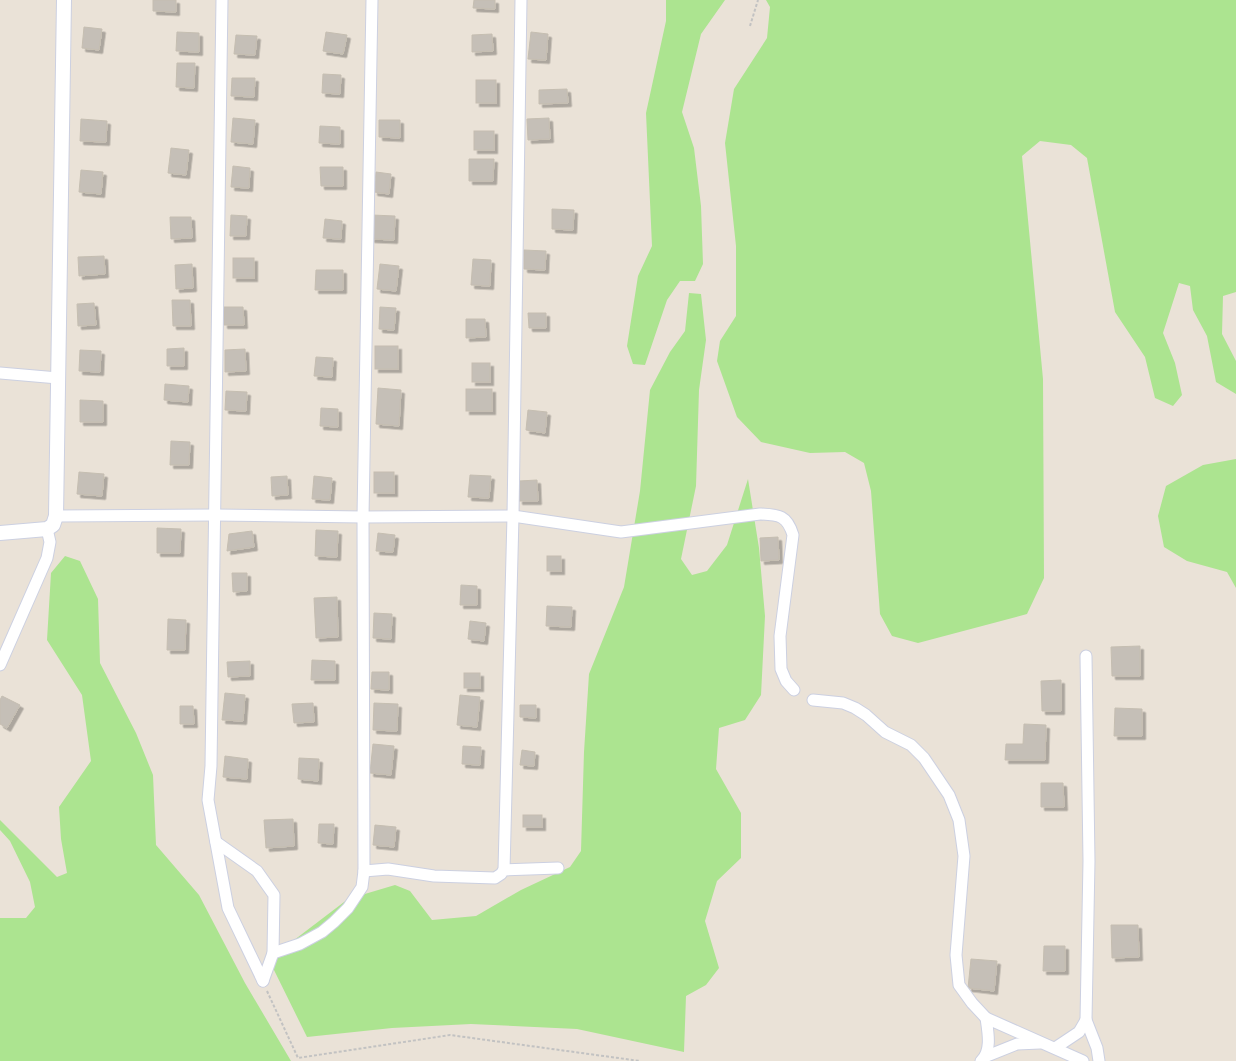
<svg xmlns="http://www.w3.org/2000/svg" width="1236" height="1061" viewBox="0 0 1236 1061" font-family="Commissioner,sans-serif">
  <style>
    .green { fill: #ace490 }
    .building { fill: #c5bfb7; stroke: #c5beb1; filter: url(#shadow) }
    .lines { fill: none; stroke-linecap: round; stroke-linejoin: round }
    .minor-casing { stroke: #ccd0e1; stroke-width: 13 }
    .tertiary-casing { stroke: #ccd0e1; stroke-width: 16 }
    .path { stroke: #c2c2c2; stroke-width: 2; stroke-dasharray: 3 2; stroke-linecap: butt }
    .minor { stroke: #fff; stroke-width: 11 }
    .tertiary { stroke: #fff; stroke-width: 14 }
  </style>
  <defs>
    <filter id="shadow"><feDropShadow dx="3.5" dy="3.5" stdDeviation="0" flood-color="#0004"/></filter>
  </defs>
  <rect width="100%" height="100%" fill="#eae2d7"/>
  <g class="green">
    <polygon points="666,0 725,0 701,34 682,112 694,148 701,206 703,264 695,281 680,281 667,300 645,365 633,364 627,346 638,276 652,246 646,113 666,21"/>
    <polygon points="766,0 1236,0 1236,292 1223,296 1222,334 1236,361 1236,394 1216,382 1207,336 1193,310 1190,286 1179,283 1163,333 1175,363 1182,395 1173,406 1155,398 1145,357 1115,312 1087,158 1071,145 1040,141 1022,156 1043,379 1044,578 1027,614 918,643 892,636 880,614 871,491 864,463 845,452 810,453 761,442 737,417 717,361 720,341 736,316 736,246 725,143 734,89 767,38 770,7"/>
    <polygon points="689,293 701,294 706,340 699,390 696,486 681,559 692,575 707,571 727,545 748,479 759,548 765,616 761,695 745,720 719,728 716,769 741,813 741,858 717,881 705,921 719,968 706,985 686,996 684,1052 577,1029 471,1024 392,1028 307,1037 273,968 281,950 348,899 395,885 410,891 432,920 476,916 521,890 570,867 581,851 584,752 589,674 624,587 640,491 650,390 670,352 685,331"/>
    <polygon points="1236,459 1236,588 1227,572 1187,561 1164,547 1158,516 1166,486 1203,465"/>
    <polygon points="65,556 80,561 98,599 100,663 136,733 153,775 156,845 199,895 245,983 291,1061 0,1061 0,918 26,918 35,907 30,882 10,841 0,830 0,820 57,877 67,873 61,839 59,807 91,761 82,695 47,640 51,573"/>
  </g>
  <g class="building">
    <polygon points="153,0 176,0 176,12 153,11"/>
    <polygon points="474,0 495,0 495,9 473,8"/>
    <polygon points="84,27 102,29 99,50 82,48"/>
    <polygon points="177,32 199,33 199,52 176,51"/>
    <polygon points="326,32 347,35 343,54 323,51"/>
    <polygon points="531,32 548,34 546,60 528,59"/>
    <polygon points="492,34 493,51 472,52 472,35"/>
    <polygon points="236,35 257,36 255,55 234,54"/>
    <polygon points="177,63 195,63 194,88 176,87"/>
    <polygon points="323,74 341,75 340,94 322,93"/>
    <polygon points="232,78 255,78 254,97 231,96"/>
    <rect x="476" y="80" width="20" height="23"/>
    <polygon points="567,89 568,103 539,104 539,90"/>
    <polygon points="233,118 255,120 253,144 231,142"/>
    <polygon points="549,118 550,139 528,140 527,119"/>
    <polygon points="81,119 107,121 106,142 80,141"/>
    <polygon points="379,120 400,120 400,138 379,137"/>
    <polygon points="320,126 340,127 340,144 319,143"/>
    <rect x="474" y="131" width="20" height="19"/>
    <polygon points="171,148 189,150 186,175 168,173"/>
    <polygon points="469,159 494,159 493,181 469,181"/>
    <polygon points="233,166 250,168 249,188 231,187"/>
    <polygon points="320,167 343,167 343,186 321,186"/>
    <polygon points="81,170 103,172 101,194 79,192"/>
    <polygon points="376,172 391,174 389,194 374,192"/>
    <polygon points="552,209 574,210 573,230 552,229"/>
    <polygon points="231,215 247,216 246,236 230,236"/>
    <polygon points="372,215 395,216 394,240 371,239"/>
    <polygon points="170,217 191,217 192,238 171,239"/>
    <polygon points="325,219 342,221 341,239 323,238"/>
    <polygon points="524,250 546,251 545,270 524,269"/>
    <polygon points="104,256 105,274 79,276 78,257"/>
    <rect x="233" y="258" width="21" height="20"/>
    <polygon points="473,259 491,260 490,286 471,285"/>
    <polygon points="192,264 193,288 176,289 175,265"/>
    <polygon points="380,264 399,266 396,291 377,289"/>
    <polygon points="316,270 343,270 343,290 315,290"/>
    <polygon points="172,300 190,300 191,326 173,326"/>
    <polygon points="94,303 96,325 78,326 77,304"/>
    <polygon points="224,307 243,307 244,325 224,325"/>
    <polygon points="380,307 396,308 394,330 379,329"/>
    <polygon points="528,313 546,313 546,328 529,328"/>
    <polygon points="466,319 485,319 486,337 466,338"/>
    <rect x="375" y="346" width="23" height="23"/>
    <polygon points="184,348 184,366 167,366 167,349"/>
    <polygon points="245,349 246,371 225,372 225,350"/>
    <polygon points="80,350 101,351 100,372 79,371"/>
    <polygon points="316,357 333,358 332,377 314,376"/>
    <rect x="472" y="363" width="18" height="19"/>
    <polygon points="165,384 189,386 188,402 164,400"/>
    <polygon points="378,388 401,390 399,426 376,424"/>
    <rect x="466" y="389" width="26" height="22"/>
    <polygon points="226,391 247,392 246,411 225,410"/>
    <polygon points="80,400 103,401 103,422 80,422"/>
    <polygon points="321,408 338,409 338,427 320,426"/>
    <polygon points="528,410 547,412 545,433 526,430"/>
    <polygon points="171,441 190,442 189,465 170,465"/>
    <polygon points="79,472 104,474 102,496 77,494"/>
    <rect x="374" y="472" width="20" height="21"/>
    <polygon points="470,475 491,476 489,498 468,497"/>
    <polygon points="287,476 288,495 272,496 271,477"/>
    <polygon points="314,476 332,478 330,500 312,499"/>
    <polygon points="537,480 538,501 519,501 519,481"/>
    <polygon points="157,528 181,529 180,553 157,553"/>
    <polygon points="316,530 338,531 337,557 315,556"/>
    <polygon points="252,531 254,547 227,551 229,534"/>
    <polygon points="378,533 395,535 393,552 376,551"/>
    <polygon points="778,537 779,560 761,561 760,538"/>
    <rect x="547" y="556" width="14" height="15"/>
    <polygon points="232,573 247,573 247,591 233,592"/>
    <polygon points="461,585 477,586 477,605 460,605"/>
    <polygon points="337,597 338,637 316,638 314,598"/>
    <polygon points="547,606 572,607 571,627 546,626"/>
    <polygon points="374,613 392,614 391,639 373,638"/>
    <polygon points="168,619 186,620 185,650 167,650"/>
    <polygon points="470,621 486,623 484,641 468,639"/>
    <polygon points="1140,646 1140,676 1112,676 1111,647"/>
    <polygon points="312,660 335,661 335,680 311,680"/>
    <polygon points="250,661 250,676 228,677 227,662"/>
    <polygon points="372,672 389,672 389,690 371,689"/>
    <rect x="464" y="673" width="16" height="15"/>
    <polygon points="1061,680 1061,711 1042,711 1041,681"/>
    <polygon points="225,693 245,695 243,721 222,720"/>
    <polygon points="460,695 480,697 477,727 457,725"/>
    <polygon points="2,696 20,705 7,728 0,724 0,700"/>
    <polygon points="313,703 314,722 294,723 292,704"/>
    <polygon points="374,703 398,704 397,731 373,730"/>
    <polygon points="520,705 536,705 536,718 520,717"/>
    <polygon points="180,706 193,706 194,724 180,724"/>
    <polygon points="1115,708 1142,709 1142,736 1114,736"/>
    <polygon points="1024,724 1046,725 1045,760 1005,760 1006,744 1023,744"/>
    <polygon points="373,744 394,746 391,775 370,773"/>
    <polygon points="463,746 481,747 480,765 462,764"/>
    <polygon points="522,750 535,752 534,766 520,765"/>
    <polygon points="225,756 248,759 247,779 223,777"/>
    <polygon points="299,758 319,759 318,781 298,779"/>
    <polygon points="1041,783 1063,783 1064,807 1041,807"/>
    <rect x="523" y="815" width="19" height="12"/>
    <polygon points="293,819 294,846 266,848 264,820"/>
    <polygon points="319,824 334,824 333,844 318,843"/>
    <polygon points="375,825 396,827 394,847 373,845"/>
    <polygon points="1111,925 1138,925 1139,957 1112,958"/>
    <polygon points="1044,946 1065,946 1065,971 1043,971"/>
    <polygon points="971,959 997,961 994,991 968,988"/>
  </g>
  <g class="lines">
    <g class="minor-casing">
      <g id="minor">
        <polyline points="222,0 211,766 208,800 228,908 263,981"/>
        <polyline points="372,0 363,517 364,871 388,869 434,876 495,878 501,874 504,870 558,868"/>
        <polyline points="0,373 58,378"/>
        <path d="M56 516 215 515 363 517 513 516 621 532 760 514C779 515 787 515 793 535L780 636 781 669 786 681 794 690"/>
        <polyline points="1086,656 1089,861 1086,1020 1097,1048 1099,1061"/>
        <polyline points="0,665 47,558 50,542 47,529"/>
        <polyline points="813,700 843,703 855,708 866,715 885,732 911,745 924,758 949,795 959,820 964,856 956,955 959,985 972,1003 986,1018"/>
        <polyline points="216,842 257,871 274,895 273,953 263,981"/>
        <polyline points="504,870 513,516 521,0"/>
        <polyline points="273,953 300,944 322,932 334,922 348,908 362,887 364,871"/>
        <polyline points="1055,1048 1079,1032 1086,1020"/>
        <polyline points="987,1056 1017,1044 1040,1043"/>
        <path d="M981 1061C992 1051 988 1032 986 1018L1083 1061"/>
      </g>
    </g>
    <g class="tertiary-casing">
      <polyline id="tertiary" points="0,533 47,529 53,525 56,516 64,0"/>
    </g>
    <g class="path">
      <polyline points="750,26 758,0"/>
      <polyline points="267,991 298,1058 450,1035 640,1061"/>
    </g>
    <use href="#minor" class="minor"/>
    <use href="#tertiary" class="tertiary"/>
  </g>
</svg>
